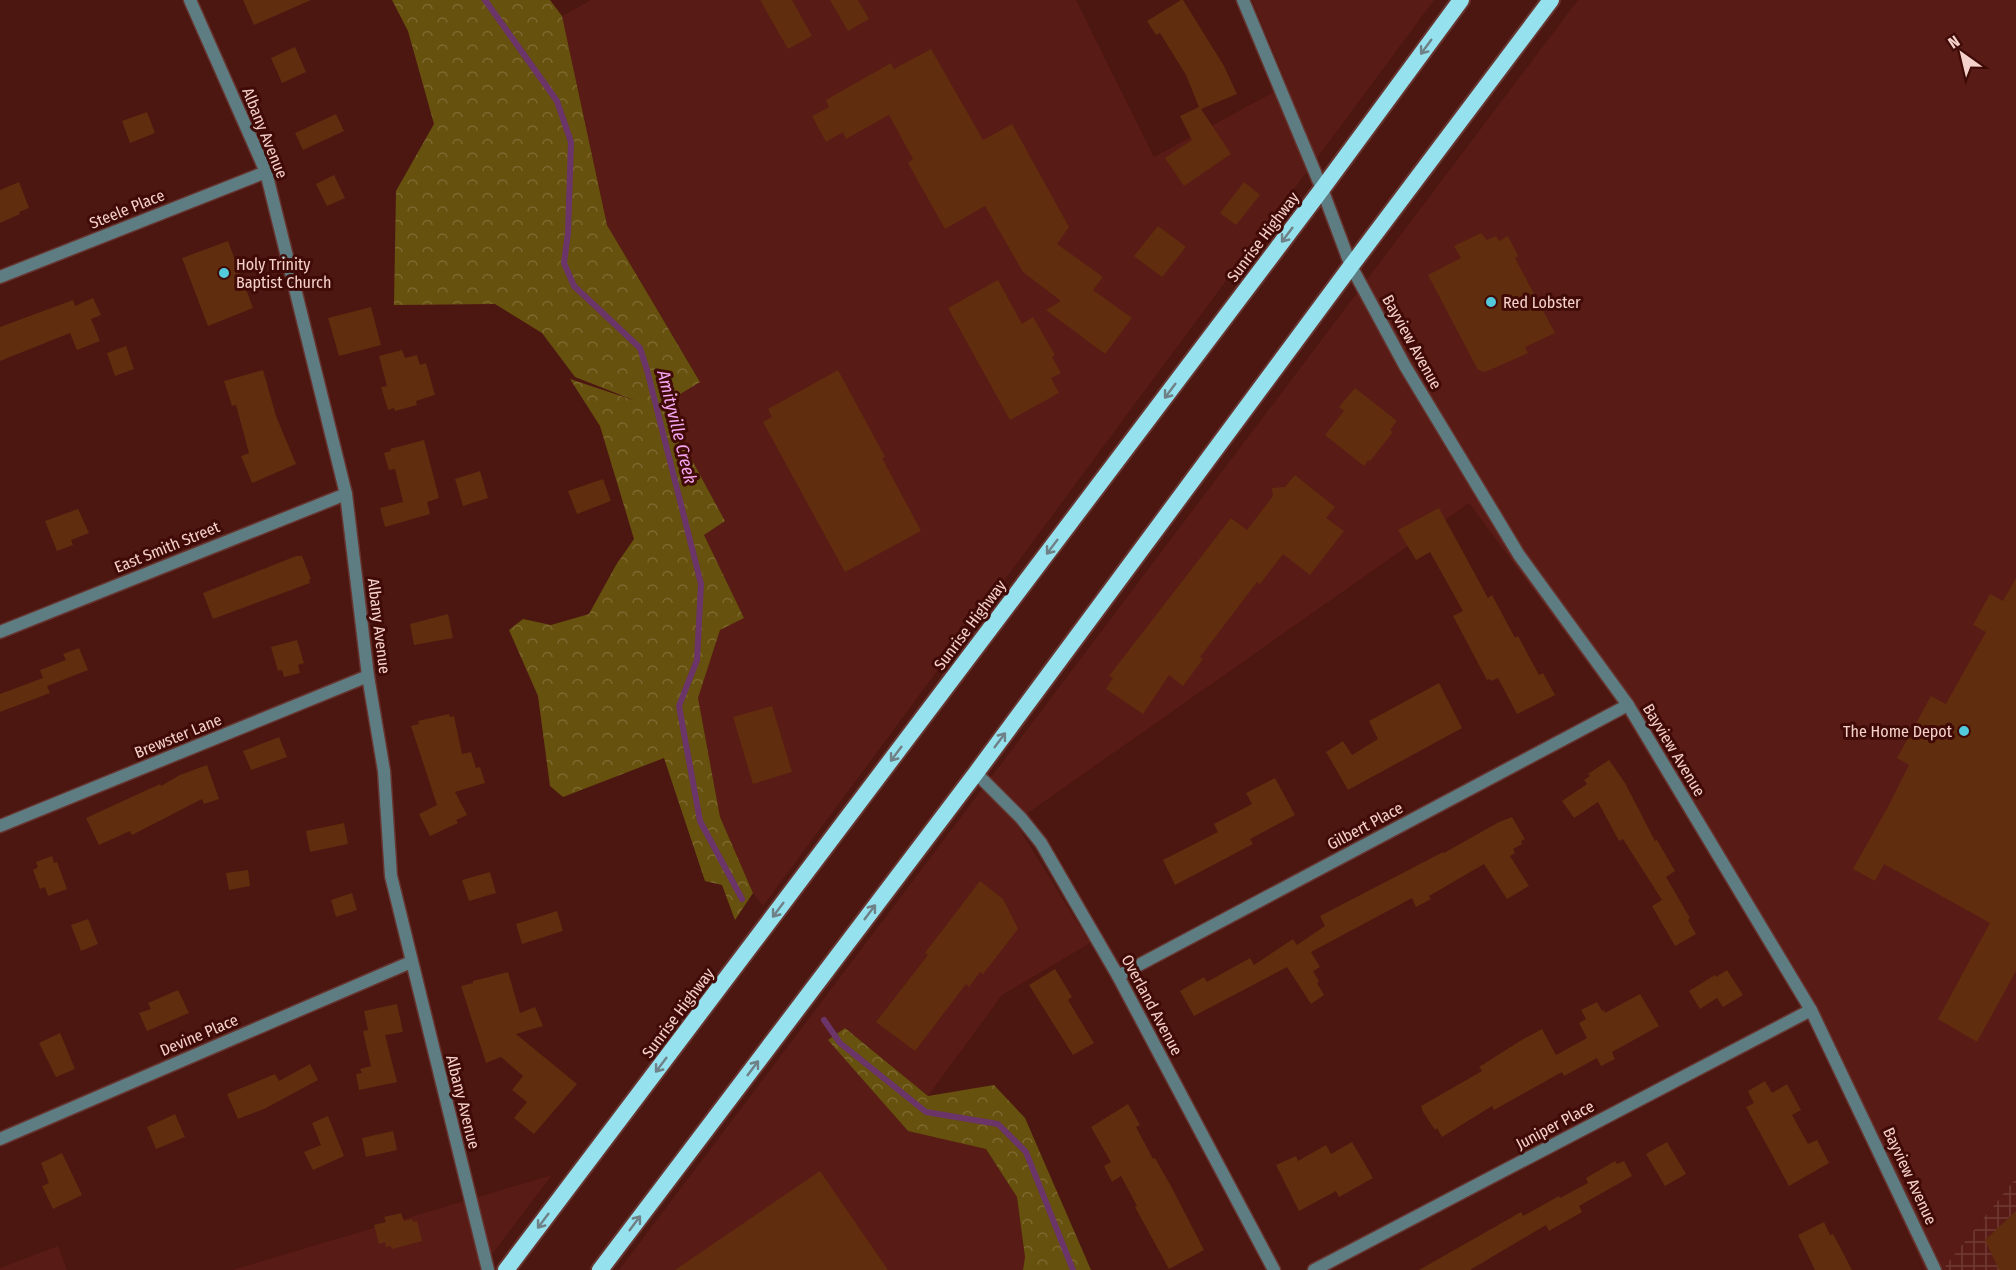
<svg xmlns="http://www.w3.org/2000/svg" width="2016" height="1270" viewBox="0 0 2016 1270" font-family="'Fira Sans Condensed',sans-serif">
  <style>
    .built { fill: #591b15 }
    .industrial { fill: url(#industrial-grid) }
    .forest { fill: url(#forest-crowns) }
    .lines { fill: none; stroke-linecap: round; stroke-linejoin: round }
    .stream { stroke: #6b356a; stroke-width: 6 }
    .building { fill: #602d0e }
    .minor-casing { stroke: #67342f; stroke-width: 15 }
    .tertiary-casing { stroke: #67342f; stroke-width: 15 }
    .trunk-casing { stroke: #67342f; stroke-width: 20 }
    .minor { stroke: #5d7d83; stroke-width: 12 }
    .tertiary { stroke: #5d7d83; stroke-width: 12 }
    .trunk { stroke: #95e2ee; stroke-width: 16 }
    .oneway { stroke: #6f8186 }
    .poi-dot { fill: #53cadc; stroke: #400b07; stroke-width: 2 }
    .labels { text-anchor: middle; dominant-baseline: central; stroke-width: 6; stroke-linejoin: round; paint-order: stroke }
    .street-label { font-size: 16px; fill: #f5d1cb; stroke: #400b07 }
    .poi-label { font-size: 16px; fill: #f5d1cb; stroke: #400b07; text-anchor: start }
    .water-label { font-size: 18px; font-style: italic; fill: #f5a5f1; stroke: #400b07 }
  </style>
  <defs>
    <pattern id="industrial-grid" width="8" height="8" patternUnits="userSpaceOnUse" patternTransform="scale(1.5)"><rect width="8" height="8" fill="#591b15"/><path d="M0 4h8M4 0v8" fill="none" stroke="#713b36"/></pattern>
    <pattern id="forest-crowns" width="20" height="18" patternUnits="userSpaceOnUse" patternTransform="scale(1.5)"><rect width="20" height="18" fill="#67510e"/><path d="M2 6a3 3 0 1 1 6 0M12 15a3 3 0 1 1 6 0" fill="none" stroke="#7d6930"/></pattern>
  </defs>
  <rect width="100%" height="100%" fill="#4c1611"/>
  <g class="built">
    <polygon points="591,0 1076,0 1154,157 1287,85 1252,0 1434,0 763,906 753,893 720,817 698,698 720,630 744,618 704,535 725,521 662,404 700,381 607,225 562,16"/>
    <polygon points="1578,0 2016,0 2016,1178 1942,1270 1925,1270 1814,1029 1617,703 1469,503 1015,822 1090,943 1002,995 928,1096 845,1028 829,1040 908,1131 986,1149 1017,1197 1025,1257 1023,1270 619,1270"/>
    <polygon points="552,1175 480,1270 232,1270"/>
    <polygon points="58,1246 67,1270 0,1270 0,1268"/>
  </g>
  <polygon class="industrial" points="2016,1178 2016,1270 1942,1270"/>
  <g class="forest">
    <polygon points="392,0 550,0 562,16 607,225 700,382 662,405 725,521 704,535 744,618 720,630 698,698 720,817 753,893 735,920 722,885 705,881 664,758 563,797 550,786 538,696 509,630 523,619 551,625 589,614 616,565 634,539 600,426 570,379 636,401 575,377 542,333 495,304 394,305 396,191 434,124 408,31"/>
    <polygon points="845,1028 928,1096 994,1085 1025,1118 1091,1270 1023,1270 1025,1257 1017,1197 986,1149 908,1131 828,1040"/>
  </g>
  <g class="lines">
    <g class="stream">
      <polyline points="485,0 557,101 571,142 568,233 564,263 574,286 640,348 647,370 701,584 697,660 679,706 700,821 742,899"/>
      <polyline points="824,1020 840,1043 926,1112 998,1124 1026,1152 1073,1270"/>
    </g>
  </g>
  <g class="building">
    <polygon points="243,0 311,0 254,25"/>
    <polygon points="760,0 792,0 812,36 788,49"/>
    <polygon points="830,0 858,0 869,19 848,31"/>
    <polygon points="1181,0 1183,0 1224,66 1237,94 1201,109 1231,154 1184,186 1165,158 1192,140 1180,116 1199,107 1186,75 1160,33 1156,35 1147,21"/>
    <polygon points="295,47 306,72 282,83 271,58"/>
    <polygon points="931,49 983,140 1012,124 1069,227 1057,244 1103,277 1093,290 1132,318 1105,354 1046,310 1061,301 1023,272 985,206 945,229 908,163 913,159 889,115 846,139 843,132 826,142 812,116 829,107 826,100 891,63 894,69"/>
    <polygon points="147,112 155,133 130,143 122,121"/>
    <polygon points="336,114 344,131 303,150 295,133"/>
    <polygon points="334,175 345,198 327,206 316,184"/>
    <polygon points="19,182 29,208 19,212 20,214 0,223 0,190"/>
    <polygon points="1244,182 1260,195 1236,225 1220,213"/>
    <polygon points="1158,226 1186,247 1162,277 1134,256"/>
    <polygon points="1481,233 1487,240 1496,236 1499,241 1508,236 1518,256 1515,258 1555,333 1525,347 1528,353 1485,372 1478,370 1428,275 1461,258 1454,246"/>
    <polygon points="228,241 253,308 208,326 182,258"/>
    <polygon points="998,280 1022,324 1033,317 1055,355 1052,357 1061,373 1051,378 1059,393 1010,420 948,308"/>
    <polygon points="93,298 101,315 91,319 100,341 77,350 70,333 0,361 0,327 73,300 75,306"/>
    <polygon points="371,307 381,345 339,356 328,318"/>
    <polygon points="126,346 134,369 115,376 107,353"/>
    <polygon points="402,350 405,358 417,355 420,365 426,363 435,395 416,401 417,405 395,411 394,408 388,410 381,387 387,386 379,356"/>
    <polygon points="263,370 276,416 296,464 252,483 241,456 249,453 236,405 232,406 224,381"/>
    <polygon points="838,370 885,457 882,458 921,531 845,572 763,422 772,417 768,409"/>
    <polygon points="1355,388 1397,421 1390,430 1393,432 1370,461 1368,460 1364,466 1325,435 1344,411 1339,407"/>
    <polygon points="424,440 439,498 427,502 430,514 385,527 380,508 403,502 395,469 389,470 384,453 391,451 390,449"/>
    <polygon points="480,471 488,498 463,506 455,479"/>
    <polygon points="1295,475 1335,507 1326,518 1344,531 1310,575 1283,554 1260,584 1257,582 1200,657 1203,659 1183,686 1169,675 1143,714 1106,689 1113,678 1109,676 1231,518 1247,530 1273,496 1272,488 1285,487"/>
    <polygon points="603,479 611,501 577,514 568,491"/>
    <polygon points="1439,508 1488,598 1492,595 1515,638 1518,636 1539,675 1543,673 1555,695 1517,714 1498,678 1491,681 1490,679 1487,680 1453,616 1463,611 1430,552 1416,560 1398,530"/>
    <polygon points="78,509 89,533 71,540 73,545 57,551 45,521"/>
    <polygon points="296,556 302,556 311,579 309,580 310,583 213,619 203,593"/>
    <polygon points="2016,578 2016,971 1977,1042 1938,1019 1990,923 1884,864 1875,881 1853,869 1889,805 1909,765 1897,758 1931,696 1946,704 1986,632 1973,625 1990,594 2003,601"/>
    <polygon points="448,614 453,638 414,645 410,624"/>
    <polygon points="297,640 304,663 298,665 300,673 284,677 282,670 278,671 271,647"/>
    <polygon points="79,648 88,670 47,686 50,693 0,712 0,694 43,678 40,670 66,660 63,654"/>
    <polygon points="1439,683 1462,728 1348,790 1326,752 1343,741 1352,755 1378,739 1369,721"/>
    <polygon points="772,706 792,772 753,784 733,717"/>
    <polygon points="449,714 450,717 454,716 462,754 471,752 476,768 480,767 485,783 455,792 467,815 456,820 458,823 430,836 419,814 437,805 411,726 419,724 418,721"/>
    <polygon points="279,737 287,757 251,770 243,751"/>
    <polygon points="1609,760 1625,783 1655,841 1657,840 1675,871 1666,877 1690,918 1688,920 1696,934 1675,946 1652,906 1662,900 1623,839 1619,841 1598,802 1574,818 1562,801 1587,784 1584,780 1590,776 1588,774"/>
    <polygon points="207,765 219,799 204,804 202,799 132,835 130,831 99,845 86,818 160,784 161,786 180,775"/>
    <polygon points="1275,778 1295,815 1250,839 1253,844 1175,885 1163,860 1218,832 1214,824 1252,804 1246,793"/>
    <polygon points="1512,817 1525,839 1521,841 1522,844 1513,849 1515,853 1510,856 1529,886 1507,899 1484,864 1429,896 1431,899 1416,907 1412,898 1311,952 1320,967 1313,971 1319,981 1317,983 1324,995 1311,1004 1287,967 1194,1016 1180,991 1204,977 1207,982 1250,958 1254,965 1293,939 1297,945 1325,926 1320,916 1443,852 1444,853 1499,822"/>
    <polygon points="344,823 348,844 310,852 306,831"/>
    <polygon points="52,856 54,863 57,862 67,889 48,896 45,887 40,889 33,870 38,867 36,862"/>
    <polygon points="248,870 250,886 229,890 226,873"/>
    <polygon points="490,872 496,893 469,901 462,880"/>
    <polygon points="980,881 1003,899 1018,929 983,974 980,972 969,987 966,984 915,1051 876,1022 928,955 925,953"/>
    <polygon points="352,893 357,910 336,917 331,900"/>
    <polygon points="557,911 563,931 522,944 516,924"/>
    <polygon points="88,919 98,944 81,951 71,925"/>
    <polygon points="1055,969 1072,997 1068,1000 1094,1043 1073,1055 1029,985"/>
    <polygon points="1727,970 1743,995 1723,1007 1717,998 1700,1009 1689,991 1715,975 1716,977"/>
    <polygon points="508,972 520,1013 535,1007 543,1026 516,1034 577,1084 534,1134 514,1118 527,1102 512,1090 523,1076 501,1057 486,1063 461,986 473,983 473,981"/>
    <polygon points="178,990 189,1013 147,1031 139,1013 151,1009 148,1003"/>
    <polygon points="1640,994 1659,1026 1612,1052 1615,1059 1601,1066 1597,1058 1564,1076 1562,1072 1494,1110 1492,1106 1442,1137 1437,1128 1435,1130 1423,1112 1421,1106 1482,1071 1479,1067 1520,1041 1542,1029 1556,1055 1587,1038 1579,1023 1586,1019 1581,1010 1597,1002 1602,1011 1604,1010 1605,1013"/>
    <polygon points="397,1004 403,1032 385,1035 397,1082 359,1090 356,1074 362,1073 360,1069 371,1066 363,1031 368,1030 364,1011"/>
    <polygon points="60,1033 75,1069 56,1077 39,1043"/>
    <polygon points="310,1064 318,1080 264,1109 238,1119 227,1094 275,1074 279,1081"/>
    <polygon points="1765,1081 1772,1093 1787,1084 1801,1110 1792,1115 1808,1144 1817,1140 1829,1163 1789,1186 1746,1107 1754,1103 1748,1091"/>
    <polygon points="1128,1104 1140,1125 1136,1127 1153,1159 1155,1158 1172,1188 1204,1250 1169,1269 1135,1207 1137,1206 1121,1176 1112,1182 1104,1166 1111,1162 1091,1127"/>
    <polygon points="175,1114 185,1137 156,1149 147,1127"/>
    <polygon points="328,1116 344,1156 313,1170 304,1152 321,1145 312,1123"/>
    <polygon points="393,1131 397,1150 366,1157 362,1138"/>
    <polygon points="1352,1142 1373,1178 1339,1197 1336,1191 1299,1211 1276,1165 1296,1156 1298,1161 1326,1145 1331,1154"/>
    <polygon points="1667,1142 1686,1174 1665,1186 1646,1154"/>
    <polygon points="62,1153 82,1195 53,1209 42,1186 49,1183 41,1163"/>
    <polygon points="1615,1161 1617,1164 1624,1161 1632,1176 1579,1206 1582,1212 1549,1231 1546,1225 1470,1270 1419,1270 1521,1212 1523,1216 1559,1196 1560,1198 1588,1183 1586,1178"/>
    <polygon points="820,1171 888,1270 675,1270"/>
    <polygon points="2016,1211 2016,1270 1999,1270 1985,1240"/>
    <polygon points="401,1213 404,1221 412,1219 413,1222 417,1221 422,1241 392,1249 391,1246 386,1247 385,1242 379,1244 374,1225 386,1222 384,1217"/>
    <polygon points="1824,1222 1830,1235 1833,1234 1852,1270 1815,1270 1798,1235"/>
  </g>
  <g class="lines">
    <g class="minor-casing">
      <g id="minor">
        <polyline points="1243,0 1322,189"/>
        <polyline points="0,277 266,172"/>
        <polyline points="0,632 346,494"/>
        <polyline points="976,773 1021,818 1041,843 1118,976 1274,1270"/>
        <polyline points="0,826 368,676"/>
        <polyline points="1118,976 1628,705"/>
        <polyline points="0,1139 411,962"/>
        <polyline points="1314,1270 1811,1010"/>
      </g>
    </g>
    <g class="tertiary-casing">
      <g id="tertiary">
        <polyline points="190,0 266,172 346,494 368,676 384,771 391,876 488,1270"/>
        <polyline points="1322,189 1351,266 1405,366 1519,555 1628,705 1811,1010 1935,1270"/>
      </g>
    </g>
    <g class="trunk-casing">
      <g id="trunk">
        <polyline points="506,1270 1322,189 1461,0"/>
        <polyline points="600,1270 976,773 1351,266 1551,0"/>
      </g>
    </g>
    <use href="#minor" class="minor"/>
    <use href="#tertiary" class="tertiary"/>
    <use href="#trunk" class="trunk"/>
  </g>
  <defs><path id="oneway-shaft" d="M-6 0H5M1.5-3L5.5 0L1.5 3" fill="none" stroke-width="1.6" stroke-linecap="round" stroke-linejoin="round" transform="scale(1.5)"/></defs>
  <g class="oneway">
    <use href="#oneway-shaft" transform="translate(1426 47) rotate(126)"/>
    <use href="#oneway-shaft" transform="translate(1287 235) rotate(127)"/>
    <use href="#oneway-shaft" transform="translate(1170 391) rotate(127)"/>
    <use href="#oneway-shaft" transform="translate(1052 547) rotate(127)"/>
    <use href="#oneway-shaft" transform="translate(1000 740) rotate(-53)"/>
    <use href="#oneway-shaft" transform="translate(896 754) rotate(127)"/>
    <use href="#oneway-shaft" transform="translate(778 910) rotate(127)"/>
    <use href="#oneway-shaft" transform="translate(870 912) rotate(-53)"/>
    <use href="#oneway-shaft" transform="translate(661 1065) rotate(127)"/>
    <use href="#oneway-shaft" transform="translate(753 1068) rotate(-53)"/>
    <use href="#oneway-shaft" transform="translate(543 1221) rotate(127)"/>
    <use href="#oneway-shaft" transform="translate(635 1223) rotate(-53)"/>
  </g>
  <g class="poi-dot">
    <circle cx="224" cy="273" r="6"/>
    <circle cx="1491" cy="302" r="6"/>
    <circle cx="1964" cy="731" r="6"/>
  </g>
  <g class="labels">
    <g class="street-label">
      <text transform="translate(265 133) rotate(68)">Albany Avenue</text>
      <text transform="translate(127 209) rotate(-22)">Steele Place</text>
      <text transform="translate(1263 237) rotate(-53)">Sunrise Highway</text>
      <text transform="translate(1412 342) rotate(61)">Bayview Avenue</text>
      <text transform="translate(167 547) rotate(-22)">East Smith Street</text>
      <text transform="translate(970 625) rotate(-53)">Sunrise Highway</text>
      <text transform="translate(379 626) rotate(83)">Albany Avenue</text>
      <text transform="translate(178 736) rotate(-22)">Brewster Lane</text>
      <text transform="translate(1674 750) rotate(59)">Bayview Avenue</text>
      <text transform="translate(1365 826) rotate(-28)">Gilbert Place</text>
      <text transform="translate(1152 1005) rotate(62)">Overland Avenue</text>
      <text transform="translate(678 1013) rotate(-53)">Sunrise Highway</text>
      <text transform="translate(199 1035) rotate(-23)">Devine Place</text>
      <text transform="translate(463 1102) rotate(76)">Albany Avenue</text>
      <text transform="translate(1555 1125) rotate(-28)">Juniper Place</text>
      <text transform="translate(1910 1176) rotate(65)">Bayview Avenue</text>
    </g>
    <g class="poi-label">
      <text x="236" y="264">Holy Trinity<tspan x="236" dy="18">Baptist Church</tspan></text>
      <text x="1503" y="302">Red Lobster</text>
      <text x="1952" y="731" text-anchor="end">The Home Depot</text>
    </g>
    <g class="water-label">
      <text transform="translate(677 427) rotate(76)">Amityville Creek</text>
    </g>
  </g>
  <g transform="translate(1962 54) rotate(326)" stroke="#400b07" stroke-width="4.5" paint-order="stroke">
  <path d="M0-4.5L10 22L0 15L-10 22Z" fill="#f5d1cb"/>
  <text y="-9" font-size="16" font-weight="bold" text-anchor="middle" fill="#f5d1cb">N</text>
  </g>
</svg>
